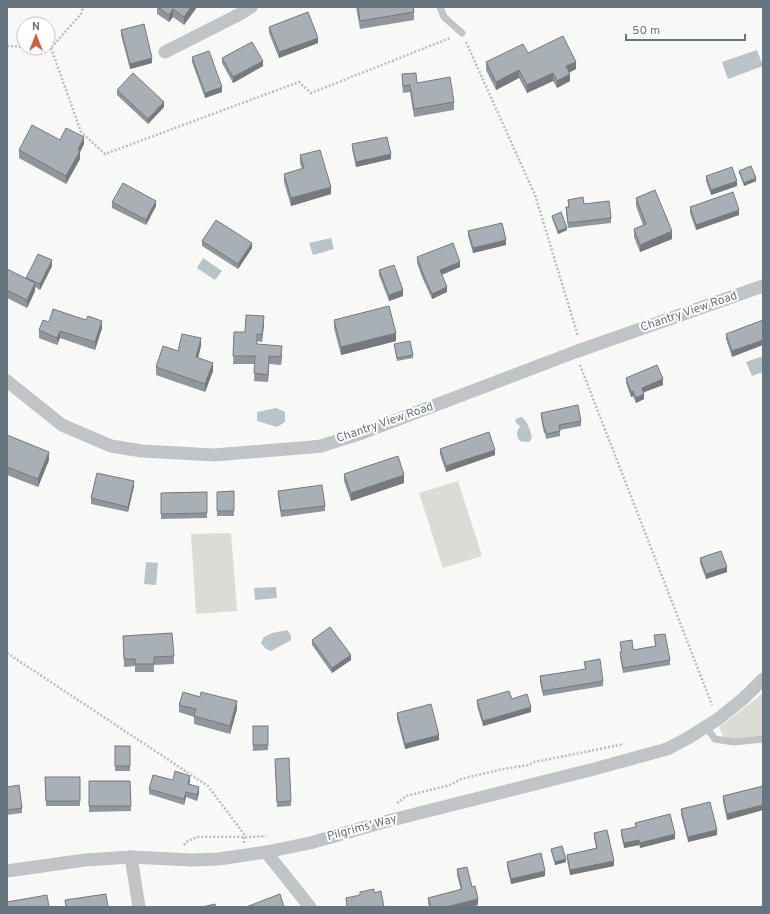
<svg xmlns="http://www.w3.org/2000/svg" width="770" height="914" viewBox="0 0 770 914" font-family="Overpass,sans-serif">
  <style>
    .green { fill: #d9ddd6 }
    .water { fill: #bac4c8 }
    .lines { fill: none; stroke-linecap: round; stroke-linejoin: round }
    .path { stroke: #babdbf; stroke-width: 2.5; stroke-dasharray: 2 2; stroke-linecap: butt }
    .lane { stroke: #c0c4c7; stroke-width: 7 }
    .street { stroke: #c0c4c7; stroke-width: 13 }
    .wall { fill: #90969c }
    .shaded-wall { fill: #767a7f }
    .building { fill: #a8afb5; stroke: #767a7f }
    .labels { text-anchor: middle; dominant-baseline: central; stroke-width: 4; stroke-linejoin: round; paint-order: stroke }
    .street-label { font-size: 12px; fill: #66757e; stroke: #fff }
  </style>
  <rect width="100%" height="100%" fill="#f8f8f6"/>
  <g class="green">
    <polygon points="458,481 482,556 443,568 419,493"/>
    <polygon points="231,533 237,611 196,614 191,534"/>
    <polygon points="763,692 763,743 724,738 719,727 757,698"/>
  </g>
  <g class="water">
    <polygon points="757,50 763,66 728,79 722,62"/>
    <polygon points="331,238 334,249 313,255 309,243"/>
    <polygon points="203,258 222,271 215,280 197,268"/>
    <polygon points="763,356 763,372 752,376 746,362"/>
    <polygon points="276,408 285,412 285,422 277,427 257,421 257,412"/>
    <path d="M522 417C528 423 530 429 532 438L529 442 520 441C515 433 517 433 520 426L517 424 515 421 517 418Z"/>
    <polygon points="146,562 158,563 156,585 144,584"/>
    <polygon points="276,587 277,598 255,600 254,588"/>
    <polygon points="287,630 291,635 291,640 271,651 266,649 261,643 264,637 272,633"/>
  </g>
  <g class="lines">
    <g class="path">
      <polyline points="466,42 535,195 578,336"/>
      <polyline points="7,46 24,47"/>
      <polyline points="48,47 51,48 81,14 83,7"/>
      <polyline points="51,48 81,132 105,154 299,82 311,93 450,38"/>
      <polyline points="580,365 712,705"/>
      <polyline points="7,653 208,786 244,834 244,843"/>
      <polyline points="397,803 399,802 406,796 450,785 461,779 503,769 529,765 534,762 555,758 624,744"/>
      <polyline points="184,845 186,842 197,837 253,837 266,836"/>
    </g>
    <g class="lane">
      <polyline points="440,7 444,17 462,33"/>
      <polyline points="706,727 715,739 734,742 763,739"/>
    </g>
    <g class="street">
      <polyline points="165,52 240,14 251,7"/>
      <polyline points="7,381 62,425 111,446 142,451 214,455 312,447 321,446 362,433 575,352 763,286"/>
      <polyline points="266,852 310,907"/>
      <polyline points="131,857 139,907"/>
      <polyline points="7,871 85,860 131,857 192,860 219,859 266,852 310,843 380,823 594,769 667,749 688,738 718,719 744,698 763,679"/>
    </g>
  </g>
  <g class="wall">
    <polygon points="157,7 197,7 184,25 173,17 169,22 157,14"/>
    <polygon points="356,7 413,7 414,12 414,20 360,29"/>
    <polygon points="269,27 318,43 279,58 269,33"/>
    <polygon points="121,30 152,63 130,69 121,35"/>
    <polygon points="528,53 576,69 570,72 570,81 557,88 553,81 527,93 519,78 496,90 486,70 486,62"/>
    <polygon points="192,57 222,92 205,98 192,62"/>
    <polygon points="222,58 263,66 233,83 222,63"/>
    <polygon points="402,74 454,102 454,110 414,117 410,92 403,93 402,82"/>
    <polygon points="117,90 164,107 148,124 117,95"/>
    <polygon points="60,140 84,144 80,152 80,159 66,184 19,158 19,150"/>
    <polygon points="352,144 391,159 356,167 352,149"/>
    <polygon points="300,155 331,194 291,206 284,182 284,174 302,169 300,163"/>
    <polygon points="739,171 756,181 744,186 739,173"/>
    <polygon points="706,176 737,186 711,195 706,181"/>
    <polygon points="636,198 672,239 640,252 634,237 634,229 643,225 636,206"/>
    <polygon points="568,200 611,218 611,223 568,228 566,212 566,207 568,207"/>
    <polygon points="112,202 156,206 146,225 112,208"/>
    <polygon points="690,207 739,215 696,230 690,213"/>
    <polygon points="552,216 567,230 558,234 552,218"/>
    <polygon points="468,231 506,245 473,253 468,236"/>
    <polygon points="202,241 252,248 238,269 202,246"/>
    <polygon points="417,257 460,267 442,275 447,292 432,299 422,277 417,263"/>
    <polygon points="52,266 40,290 35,287 35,291 27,308 7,298 7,269 26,279 26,278"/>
    <polygon points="379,270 403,296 389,301 379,275"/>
    <polygon points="334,320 396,341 341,355 334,328"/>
    <polygon points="763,320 732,357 726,339 726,334"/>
    <polygon points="49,322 102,328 95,350 60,338 57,345 39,338 39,330"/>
    <polygon points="264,324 262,342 257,341 257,344 282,354 281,365 269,364 268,382 254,381 255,364 233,364 234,332 245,332"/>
    <polygon points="394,344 413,355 413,358 397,361"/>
    <polygon points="201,346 198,358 213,371 205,392 156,375 156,367 178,351"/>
    <polygon points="626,378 663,385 644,392 644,399 636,403 633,396 631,397 626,383"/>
    <polygon points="541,413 581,421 581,426 560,430 560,436 546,439 545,433 544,433 541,418"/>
    <polygon points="7,435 49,460 38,487 7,475"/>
    <polygon points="440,449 495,455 446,472 440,454"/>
    <polygon points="344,474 404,483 351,501 344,481"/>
    <polygon points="134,486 128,512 91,504 91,498"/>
    <polygon points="234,491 234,516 217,516 217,492"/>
    <polygon points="278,491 325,506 325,511 281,517 278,496"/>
    <polygon points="207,492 207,518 161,519 161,493"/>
    <polygon points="700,558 727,572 706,579 700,563"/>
    <polygon points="654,635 670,660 670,665 623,673 620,657 620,652 621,652 620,642 633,650 655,646"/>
    <polygon points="123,636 174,656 174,664 154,665 154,672 135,672 135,666 124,667"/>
    <polygon points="312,640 351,660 332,673 312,645"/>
    <polygon points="584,662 603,681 603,686 543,696 540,682 540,676 585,669"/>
    <polygon points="512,699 531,712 483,726 477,706 477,700"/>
    <polygon points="179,705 237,709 230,734 194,724 194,717 179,712"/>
    <polygon points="397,713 439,740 405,749 397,719"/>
    <polygon points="253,726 268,726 268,750 253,751"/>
    <rect x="115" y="746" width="15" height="25"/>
    <polygon points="275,764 291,801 291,806 277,807"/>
    <polygon points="45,777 80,777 80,806 46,806"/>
    <polygon points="173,780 190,781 189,784 199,792 197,801 186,797 184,805 149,794 149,789"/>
    <polygon points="89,781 130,781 131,811 89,812"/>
    <polygon points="763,786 763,810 727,820 723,802 723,796"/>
    <polygon points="7,787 22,808 22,813 7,815"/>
    <polygon points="681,809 717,835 688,842 681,814"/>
    <polygon points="635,823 675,839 640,848 639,845 624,848 621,835 621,830 635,827"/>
    <polygon points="594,833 614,866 570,875 567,860 567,855 596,848 594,838"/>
    <polygon points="551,849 566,862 555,865 551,851"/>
    <polygon points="507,862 545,876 511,884 507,867"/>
    <polygon points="457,869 472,887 478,905 468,907 429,907 428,903 428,898 461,890 457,875"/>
  </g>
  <g class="shaded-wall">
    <polygon points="191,7 197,7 184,25 184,17"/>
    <polygon points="173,9 173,17 169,22 169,15"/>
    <polygon points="318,38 318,43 279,58 279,52"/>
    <polygon points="152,58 152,63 130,69 130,64"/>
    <polygon points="263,61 263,66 233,83 233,77"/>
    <polygon points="576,62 576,69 566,74 566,66"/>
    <polygon points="519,70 519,78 496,90 496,82"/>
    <polygon points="553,73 553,81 527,93 527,85"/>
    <polygon points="570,74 570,81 557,88 557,81"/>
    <polygon points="222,87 222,92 205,98 205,93"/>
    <polygon points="164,102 164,107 148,124 148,119"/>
    <polygon points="84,137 84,144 80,152 80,159 66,184 66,176"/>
    <polygon points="391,154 391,159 356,167 356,162"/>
    <polygon points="756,178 756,181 744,186 744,183"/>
    <polygon points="737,181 737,186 711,195 711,190"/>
    <polygon points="331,187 331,194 291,206 291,198"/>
    <polygon points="156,201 156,206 146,225 146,220"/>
    <polygon points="739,210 739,215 696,230 696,225"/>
    <polygon points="567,228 567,230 558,234 558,231"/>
    <polygon points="672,231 672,239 640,252 640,245"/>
    <polygon points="506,240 506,245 473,253 473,248"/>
    <polygon points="252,243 252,248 238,269 238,264"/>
    <polygon points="52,260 52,266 40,290 40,284"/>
    <polygon points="460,262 460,267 440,275 440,270"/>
    <polygon points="35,283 35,291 27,308 27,300"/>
    <polygon points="447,287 447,292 432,299 432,294"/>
    <polygon points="403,290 403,296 389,301 389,295"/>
    <polygon points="264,316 264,324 262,342 262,334"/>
    <polygon points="102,321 102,328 95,350 95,342"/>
    <polygon points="60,331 60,338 57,345 57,338"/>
    <polygon points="396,333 396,341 341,355 341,347"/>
    <polygon points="201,338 201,346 196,365 196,357"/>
    <polygon points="763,340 763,345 732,357 732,351"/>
    <polygon points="282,346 282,354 281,365 281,357"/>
    <polygon points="269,356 269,364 268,382 268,375"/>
    <polygon points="213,363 213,371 205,392 205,384"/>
    <polygon points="663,379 663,385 642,393 642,388"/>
    <polygon points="633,391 633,396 631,397 631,392"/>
    <polygon points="644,394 644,399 636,403 636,398"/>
    <polygon points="495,450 495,455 446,472 446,466"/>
    <polygon points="49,452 49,460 38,487 38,479"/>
    <polygon points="404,475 404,483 351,501 351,493"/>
    <polygon points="134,481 134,486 128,512 128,507"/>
    <polygon points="727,567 727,572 706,579 706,574"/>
    <polygon points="351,655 351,660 332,673 332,668"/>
    <polygon points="237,701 237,709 230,734 230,726"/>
    <polygon points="531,707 531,712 483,726 483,721"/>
    <polygon points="439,735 439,740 405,749 405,744"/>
    <polygon points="190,776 190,781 188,789 188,784"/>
    <polygon points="199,787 199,792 197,801 197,795"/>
    <polygon points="186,792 186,797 184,805 184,799"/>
    <polygon points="763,805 763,810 727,820 727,814"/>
    <polygon points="717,830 717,835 688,842 688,837"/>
    <polygon points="675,834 675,839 640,848 640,843"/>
    <polygon points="639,840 639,845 624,848 624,843"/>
    <polygon points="566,859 566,862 555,865 555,862"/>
    <polygon points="614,861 614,866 570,875 570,870"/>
    <polygon points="545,871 545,876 511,884 511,879"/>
    <polygon points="478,899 478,905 468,907 446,907"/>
  </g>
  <g class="building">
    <polygon points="158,7 191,7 184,17 173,9 169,15"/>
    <polygon points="358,7 413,7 414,12 360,21"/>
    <polygon points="308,12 318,38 279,52 269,27"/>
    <polygon points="144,24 152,58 130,64 121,30"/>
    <polygon points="563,36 576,62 566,66 570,74 557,81 553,73 527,85 519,70 496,82 486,62 523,44 528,53"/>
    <polygon points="252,42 263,61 233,77 222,58"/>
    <polygon points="209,51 222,87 205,93 192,57"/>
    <polygon points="133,73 164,102 148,119 117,90"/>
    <polygon points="416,73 417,83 450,77 454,102 414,109 410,85 403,86 402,74"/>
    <polygon points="32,125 60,140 66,128 84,137 78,150 80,151 66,176 19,150"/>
    <polygon points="387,137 391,154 356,162 352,144"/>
    <polygon points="320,150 331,187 291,198 284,174 304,168 300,155"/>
    <polygon points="751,166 756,178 744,183 739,171"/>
    <polygon points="732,167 737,181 711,190 706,176"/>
    <polygon points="123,183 156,201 146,220 112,202"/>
    <polygon points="655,190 672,231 640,245 634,229 646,224 636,198"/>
    <polygon points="733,192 739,210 696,225 690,207"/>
    <polygon points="583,197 584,204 609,201 611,218 568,223 566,207 569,207 568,200"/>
    <polygon points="561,212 567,228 558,231 552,216"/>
    <polygon points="216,220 252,243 238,264 202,241"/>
    <polygon points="502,223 506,240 473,248 468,231"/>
    <polygon points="453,243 460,262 440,270 447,287 432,294 422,271 417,257"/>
    <polygon points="38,254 52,260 40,284 26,278"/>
    <polygon points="394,265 403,290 389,295 379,270"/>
    <polygon points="7,269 35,283 27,300 7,290"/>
    <polygon points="389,306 396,333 341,347 334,320"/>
    <polygon points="53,309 86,320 88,316 102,321 95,342 60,331 57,338 39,330 43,320 49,322"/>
    <polygon points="246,315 264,316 262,334 257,334 257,344 282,346 281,357 269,356 268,375 254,373 255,356 233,356 234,332 245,332"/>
    <polygon points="763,320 763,340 732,351 726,334"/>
    <polygon points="182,334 201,338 196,357 213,363 205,384 156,367 163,346 178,351"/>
    <polygon points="410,341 413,355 397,358 394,344"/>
    <polygon points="657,365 663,379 642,388 644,394 636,398 633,391 631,392 626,378"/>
    <polygon points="578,405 581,421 559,425 560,431 546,434 545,428 544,428 541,413"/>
    <polygon points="489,432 495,450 446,466 440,449"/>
    <polygon points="7,435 49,452 38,479 7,467"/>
    <polygon points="398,456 404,475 351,493 344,474"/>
    <polygon points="97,473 134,481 128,507 91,498"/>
    <polygon points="322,485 325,506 281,511 278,491"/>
    <polygon points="234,491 234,511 217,511 217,492"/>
    <polygon points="207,492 207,513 161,514 161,493"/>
    <polygon points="721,551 727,567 706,574 700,558"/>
    <polygon points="330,627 351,655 332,668 312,640"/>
    <polygon points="172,633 174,656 154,657 154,664 135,664 135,659 124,659 123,636"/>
    <polygon points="665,634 670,660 623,668 620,652 622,652 620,642 632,640 633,650 656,646 654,635"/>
    <polygon points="600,659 603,681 543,691 540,676 586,669 584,662"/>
    <polygon points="509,691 512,699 527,694 531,707 483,721 477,700"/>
    <polygon points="183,692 200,697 201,692 237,701 230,726 194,716 196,709 179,705"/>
    <polygon points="431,704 439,735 405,744 397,713"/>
    <rect x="253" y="726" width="15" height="19"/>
    <rect x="115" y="746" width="15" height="20"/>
    <polygon points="289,758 291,801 277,802 275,759"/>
    <polygon points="175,771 190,776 188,784 199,787 197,795 186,792 184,799 149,789 153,775 173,780"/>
    <polygon points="45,777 80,777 80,801 46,801"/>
    <polygon points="89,781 130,781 131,806 89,806"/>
    <polygon points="19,785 22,808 7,810 7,787"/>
    <polygon points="763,786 763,805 727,814 723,796"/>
    <polygon points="710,802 717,830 688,837 681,809"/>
    <polygon points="670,814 675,834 640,843 639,840 624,843 621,830 636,827 635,823"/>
    <polygon points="607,830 614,861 570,870 567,855 597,848 594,833"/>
    <polygon points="562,846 566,859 555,862 551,849"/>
    <polygon points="541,853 545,871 511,879 507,862"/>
    <polygon points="467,867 472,887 475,886 478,899 446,907 431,907 428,898 462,889 457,869"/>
    <polygon points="374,889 374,893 381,891 384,907 347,907 346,898 360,895 360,892"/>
    <polygon points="106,894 108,907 66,907 65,900"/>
    <polygon points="280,894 284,907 246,907"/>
    <polygon points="47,895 49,907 7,907 7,902"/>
    <polygon points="215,904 216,907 202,907"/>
  </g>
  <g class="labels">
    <g class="street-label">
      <text transform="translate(689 312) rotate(-19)">Chantry View Road</text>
      <text transform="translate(385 423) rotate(-19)">Chantry View Road</text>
      <text transform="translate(362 828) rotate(-15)">Pilgrims' Way</text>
    </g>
  </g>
  <rect width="770" height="914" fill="none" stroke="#66757e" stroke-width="16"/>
  <g transform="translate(36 36)"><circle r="19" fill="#ffffff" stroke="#c2c8cb"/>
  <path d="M0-3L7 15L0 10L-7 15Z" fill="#d15c3e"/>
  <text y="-6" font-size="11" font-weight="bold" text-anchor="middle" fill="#66757e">N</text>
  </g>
  <path d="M626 34v6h119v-6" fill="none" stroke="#66757e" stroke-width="2"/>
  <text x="632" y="34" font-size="12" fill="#66757e" stroke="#ffffff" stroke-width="3" paint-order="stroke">50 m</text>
</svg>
